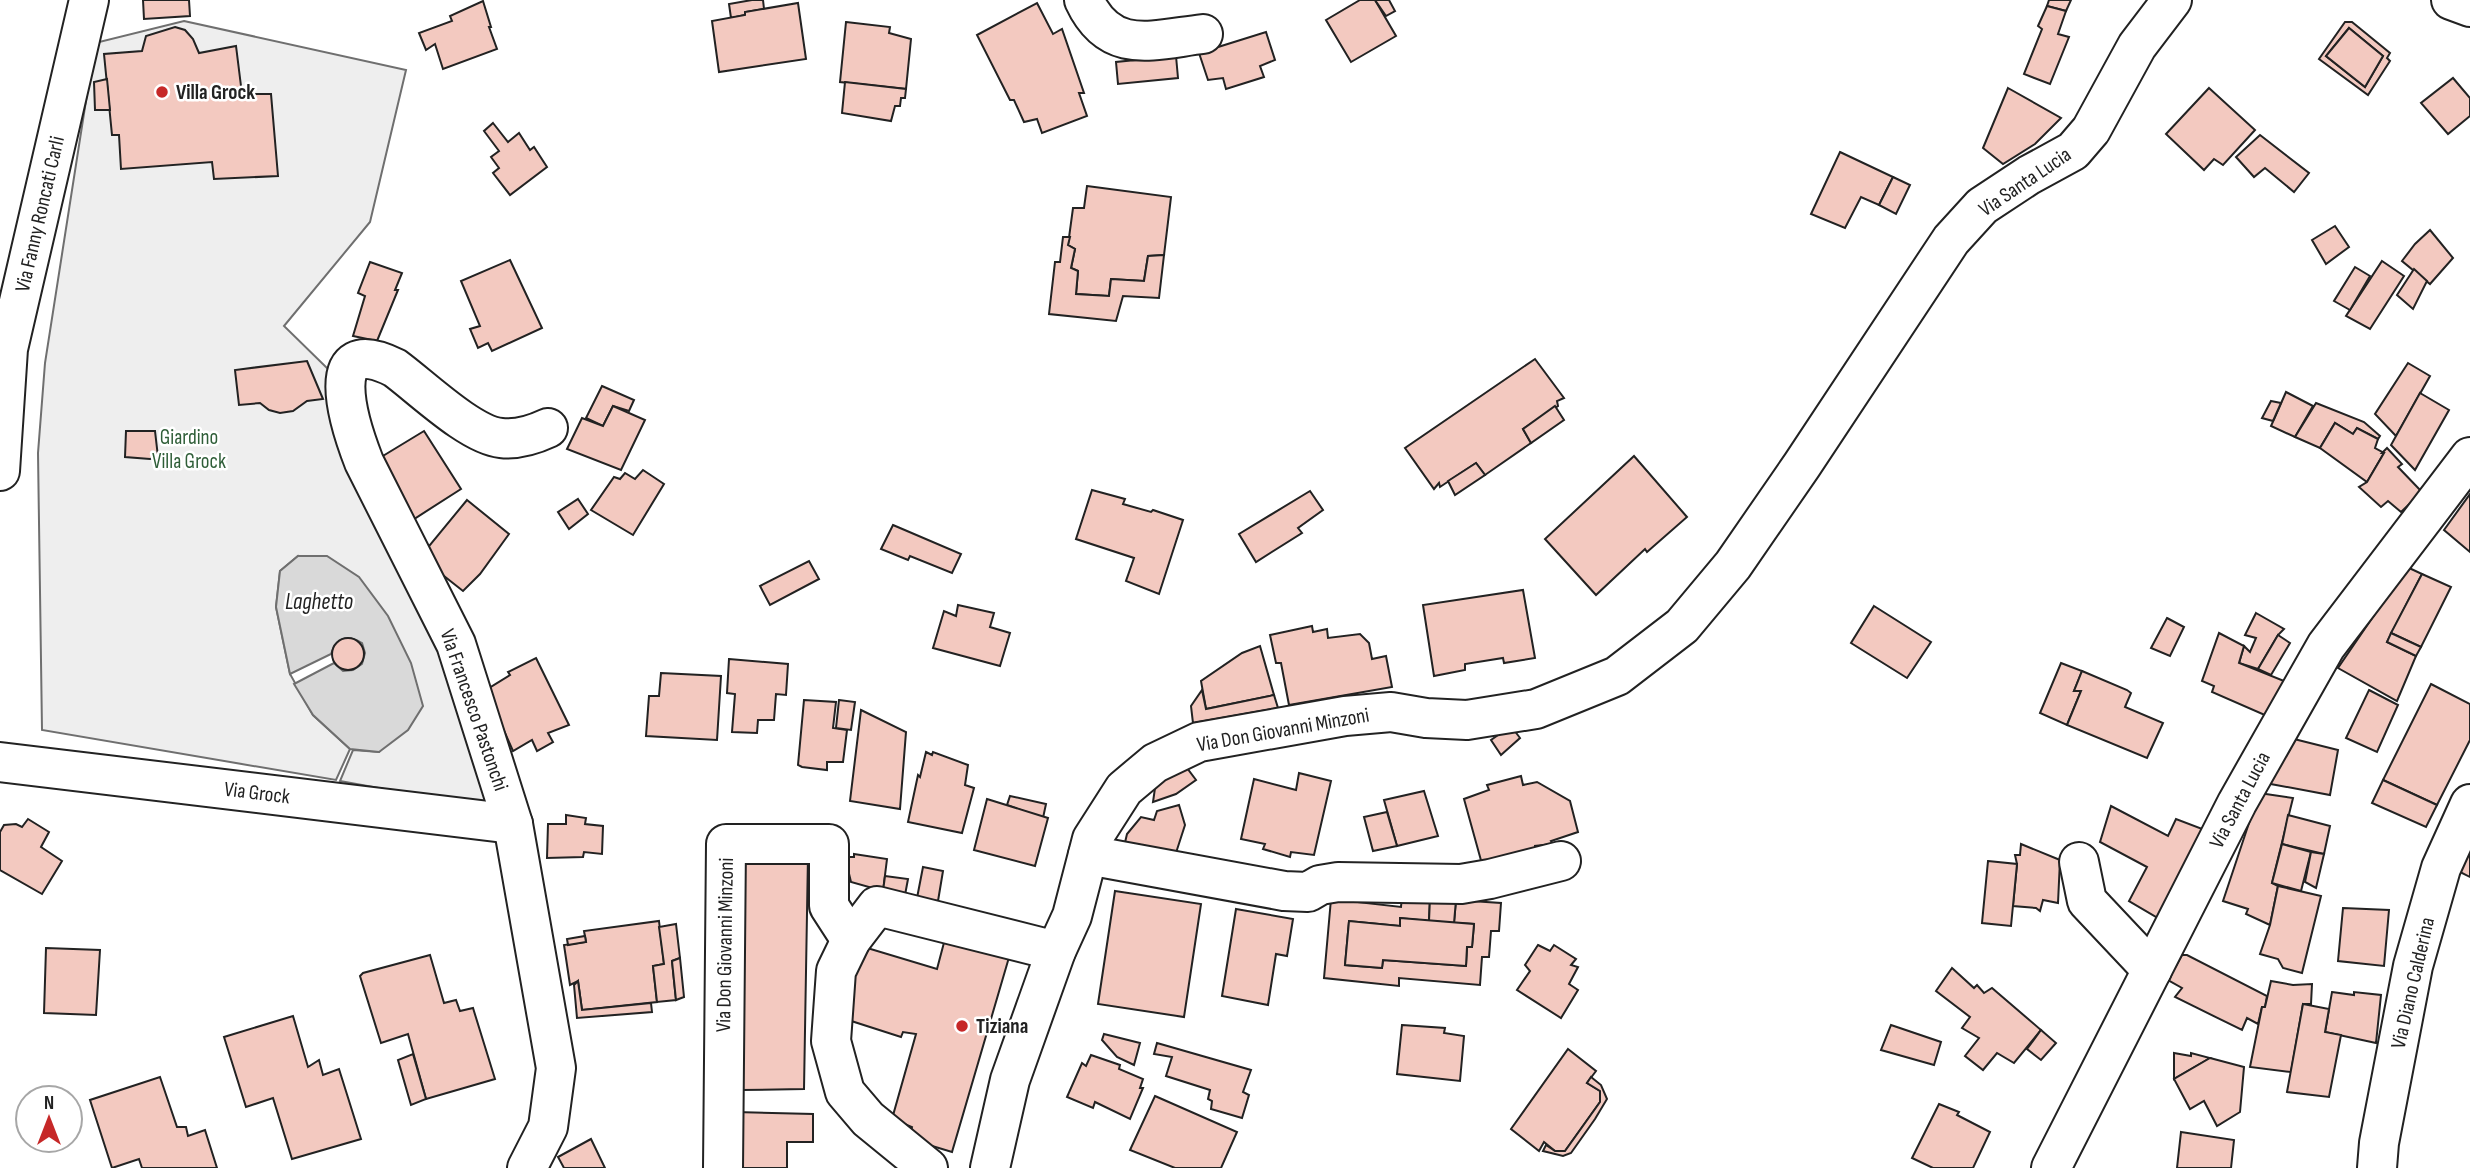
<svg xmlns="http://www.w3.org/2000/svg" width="2470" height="1168" viewBox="0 0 2470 1168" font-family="'Sofia Sans Condensed',sans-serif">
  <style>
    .green { fill: #eee; stroke: #6f6f6f; stroke-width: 2 }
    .water { fill: #d9d9d9; stroke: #6f6f6f; stroke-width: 2 }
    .building { fill: #f3c9c0; stroke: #222; stroke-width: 2; fill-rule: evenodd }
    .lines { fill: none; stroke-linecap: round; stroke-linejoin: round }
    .minor-casing { stroke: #222; stroke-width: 42 }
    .major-casing { stroke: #222; stroke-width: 42 }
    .minor { stroke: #fff; stroke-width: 38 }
    .major { stroke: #fff; stroke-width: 38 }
    .poi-dot { fill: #c62828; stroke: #fff; stroke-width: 2.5 }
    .labels { text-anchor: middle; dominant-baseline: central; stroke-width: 5; stroke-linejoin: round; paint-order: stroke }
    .poi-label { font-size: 21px; font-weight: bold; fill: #222; stroke: #fff; text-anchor: start }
    .street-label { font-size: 21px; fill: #222; stroke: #fff }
    .park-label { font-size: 21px; fill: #2f5e38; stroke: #fff }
    .water-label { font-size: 23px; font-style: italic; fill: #222; stroke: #fff }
  </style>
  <rect width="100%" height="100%" fill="#fff"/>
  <polygon class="green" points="184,21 406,70 370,222 284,326 328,369 346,463 423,606 494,809 340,781 353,750 379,752 422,706 298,556 280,571 276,607 290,674 313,715 350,749 336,780 42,730 38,453 45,363 95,43"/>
  <path class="water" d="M298 556H327L359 577 388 616 411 663 423 706 408 730 379 752 350 749 313 715 294 684 334 663 343 671 353 670 362 664 365 653 362 643C347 634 336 638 331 654L290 674 276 607 280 571Z"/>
  <g class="building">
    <polygon points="143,0 189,0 190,16 144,19"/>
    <polygon points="752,0 763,0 764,9 745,12 745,15 731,18 729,4"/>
    <polygon points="1360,0 1375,0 1396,36 1351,62 1326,20"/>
    <polygon points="1375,0 1389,0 1395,11 1386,16"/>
    <polygon points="2049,0 2071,0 2066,11 2047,6"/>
    <polygon points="483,1 491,27 489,27 497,49 443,69 435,44 426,50 419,33 452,21 450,16"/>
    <polygon points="798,3 806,59 719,72 712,21 745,15 745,12"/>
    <polygon points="1037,3 1053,34 1062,29 1084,93 1079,93 1087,116 1042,133 1037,119 1024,122 1014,100 1010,100 977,35"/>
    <polygon points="2047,6 2066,11 2058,34 2069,37 2050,84 2024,74 2042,29 2038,26"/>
    <polygon points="846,22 890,27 889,33 911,39 906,89 840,82"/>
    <path d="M2345 22H2352L2390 53 2387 58 2390 61 2368 95 2319 59ZM2349 28 2383 56 2365 87 2326 56Z"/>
    <polygon points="175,27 185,30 193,39 199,53 236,46 242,94 271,94 278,176 214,179 212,162 121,169 119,135 112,135 104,54 142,51 146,36"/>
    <polygon points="2349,28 2383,56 2365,87 2326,56"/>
    <polygon points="1266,32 1275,60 1260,66 1264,77 1226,89 1223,78 1208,80 1199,53"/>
    <polygon points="1176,56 1178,78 1118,84 1116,62"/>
    <polygon points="2453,78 2470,98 2470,116 2448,134 2421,103"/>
    <polygon points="107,79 110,110 95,110 94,82"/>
    <polygon points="845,82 906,89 905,98 901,98 900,106 895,106 891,121 842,113"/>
    <polygon points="2008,88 2061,118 2035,144 2003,164 1983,148"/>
    <polygon points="2209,88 2255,130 2223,165 2214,159 2204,170 2166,134"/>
    <polygon points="493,123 508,142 519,133 530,150 534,147 547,167 510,195 493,173 499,168 491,157 499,151 484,131"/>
    <polygon points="2260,135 2309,173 2294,192 2265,168 2254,177 2236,157"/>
    <polygon points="1840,152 1893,177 1879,205 1861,197 1845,228 1811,214"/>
    <polygon points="1893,177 1910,185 1896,214 1879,205"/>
    <polygon points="1087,186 1171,197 1164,255 1148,256 1144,281 1111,279 1109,296 1076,294 1078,271 1071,268 1075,249 1068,245 1073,208 1084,208"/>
    <polygon points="2335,226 2349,247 2326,264 2312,240"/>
    <polygon points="2430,230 2453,258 2430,284 2402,261 2415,244"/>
    <polygon points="1063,237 1070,237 1068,245 1075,249 1071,268 1078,271 1076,294 1109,296 1111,279 1144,281 1148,256 1164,255 1159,298 1123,296 1116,321 1049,314 1055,262 1060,262"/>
    <polygon points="510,260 542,328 492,351 488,343 478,348 470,329 480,326 461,281"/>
    <polygon points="2382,261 2404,276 2370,329 2346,316"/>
    <polygon points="370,262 402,273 395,290 398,290 377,341 353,336 365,296 358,293"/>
    <polygon points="2355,267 2370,276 2350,310 2334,301"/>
    <polygon points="2414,269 2427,281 2413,309 2397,295"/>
    <polygon points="1535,359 1564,398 1557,401 1558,406 1523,429 1531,443 1485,475 1476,463 1440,487 1439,483 1434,489 1405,448"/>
    <polygon points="307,361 323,399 307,401 293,411 280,413 269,410 260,403 239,405 235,370"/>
    <polygon points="2408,363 2430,376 2396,436 2375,414"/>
    <polygon points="602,386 634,400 629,411 613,406 603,426 586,418"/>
    <polygon points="2286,392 2313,406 2295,437 2271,426"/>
    <polygon points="2420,393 2449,410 2415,470 2391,445"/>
    <polygon points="2271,401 2281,403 2273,421 2262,418"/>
    <polygon points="2316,403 2364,422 2380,436 2378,439 2357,428 2353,434 2335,423 2320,448 2295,437"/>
    <polygon points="613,406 645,420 621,470 567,449 582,418 603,426"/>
    <polygon points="1555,406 1564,420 1531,443 1523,429"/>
    <polygon points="2335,423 2353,434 2357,428 2378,439 2375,448 2384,453 2367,482 2320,448"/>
    <polygon points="126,431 155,431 158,457 150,459 125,457"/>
    <polygon points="424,431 461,489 411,521 373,462"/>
    <polygon points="2387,448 2402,464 2398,467 2422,492 2401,512 2388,501 2381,507 2359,487 2367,482 2384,453 2382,453"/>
    <polygon points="1634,456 1687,517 1647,552 1645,549 1596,595 1545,539"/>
    <polygon points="1476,463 1485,475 1455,495 1448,481"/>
    <polygon points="643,470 664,484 633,535 591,510 614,477 620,479 625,473 635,479"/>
    <polygon points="1092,490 1125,499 1123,504 1151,512 1153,510 1183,520 1159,594 1126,581 1134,558 1076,539"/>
    <polygon points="1310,491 1323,510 1298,528 1302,533 1256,562 1239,534"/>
    <polygon points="2470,494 2470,552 2444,530"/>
    <polygon points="578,499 588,514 569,529 558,512"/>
    <polygon points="467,500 509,534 480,574 463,591 420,557"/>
    <polygon points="893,525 961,554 952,573 910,556 908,560 881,549"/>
    <polygon points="809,561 819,579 770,605 760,586"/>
    <polygon points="2407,567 2422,574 2387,642 2416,656 2397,701 2338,668"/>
    <polygon points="2422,574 2451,587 2421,647 2391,633"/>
    <polygon points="1523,590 1535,658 1504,663 1503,658 1465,664 1465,670 1434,676 1423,605"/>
    <polygon points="958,605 994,613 990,627 1010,633 1000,666 933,648 944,611 956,616"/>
    <polygon points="1874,606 1931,642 1907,678 1851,643"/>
    <polygon points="2256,613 2284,629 2278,635 2258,669 2239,663 2244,646 2250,652 2256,638 2245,635"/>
    <polygon points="2167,618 2184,627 2170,656 2151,648"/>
    <polygon points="1312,626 1313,632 1327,629 1328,638 1360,634 1369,643 1372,659 1386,656 1392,687 1289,705 1281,663 1276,663 1270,635"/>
    <polygon points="2219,633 2244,646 2239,663 2289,683 2267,716 2212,692 2214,686 2202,681"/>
    <polygon points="2391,633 2421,647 2416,656 2387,642"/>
    <polygon points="2278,635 2290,643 2271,675 2258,669"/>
    <circle cx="348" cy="654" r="16"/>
    <polygon points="1260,646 1274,695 1206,709 1201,681 1242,653"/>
    <polygon points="536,658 569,725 548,733 553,742 537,751 532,740 513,751 486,690 510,675 508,672"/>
    <polygon points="729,659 788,664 786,695 776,694 774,720 758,720 757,733 732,732 735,694 727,693"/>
    <polygon points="2061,663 2082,671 2074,691 2081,691 2067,725 2040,713"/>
    <polygon points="2082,671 2127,690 2131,693 2125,707 2163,723 2147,758 2067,725 2081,691 2074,691"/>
    <polygon points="661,673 721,676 717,740 646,736 649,696 659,696"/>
    <polygon points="2431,684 2470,704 2470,740 2437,805 2383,780"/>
    <polygon points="1202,690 1206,709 1274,695 1278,708 1193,723 1191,706"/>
    <polygon points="2369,690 2398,705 2377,752 2346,738"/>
    <polygon points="804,700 836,702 833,728 847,730 843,762 827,762 827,770 802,767 798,765"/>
    <polygon points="839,700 855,702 851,730 836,728"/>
    <polygon points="861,710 906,732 900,809 850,801"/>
    <polygon points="1511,726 1520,738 1501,755 1491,740"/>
    <polygon points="2294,739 2338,750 2330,795 2260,782"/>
    <polygon points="926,752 932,755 933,752 968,765 965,785 974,788 962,833 908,822 918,775 920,777"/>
    <polygon points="1181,760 1196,780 1176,794 1153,802 1157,774"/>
    <polygon points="1299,773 1331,781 1314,855 1291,852 1290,857 1263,849 1265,844 1241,839 1254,779 1296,790"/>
    <polygon points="1521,776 1523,785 1537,782 1570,801 1578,832 1551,841 1553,844 1535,846 1535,849 1482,864 1464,799 1489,790 1487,785"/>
    <polygon points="2383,780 2437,805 2426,827 2372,803"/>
    <polygon points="1424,791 1438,836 1397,846 1384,800"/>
    <polygon points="2259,793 2293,798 2272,883 2278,886 2270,925 2246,914 2248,909 2223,901"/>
    <polygon points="1010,796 1046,804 1043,818 1007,805"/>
    <polygon points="987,799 1048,818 1035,866 974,850"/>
    <polygon points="1179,805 1185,825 1174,859 1123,851 1127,834 1141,817 1154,820 1157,811"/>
    <polygon points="2111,806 2168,836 2176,819 2205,830 2163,921 2129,901 2147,867 2100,842"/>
    <polygon points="1387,812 1397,846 1373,851 1364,817"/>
    <polygon points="566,815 586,818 585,824 603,826 602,854 584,852 583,857 547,858 548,824 566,824"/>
    <polygon points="2288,815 2330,826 2324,854 2282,844"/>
    <polygon points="28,819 49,832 41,847 62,861 42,894 0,870 0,832 4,825 16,824 22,827"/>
    <polygon points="2021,844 2060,860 2058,903 2043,900 2040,911 2036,908 2013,906 2017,864 2015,855 2020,855"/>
    <polygon points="2282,844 2311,852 2301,891 2272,883"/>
    <polygon points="2470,851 2470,877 2460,872"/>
    <polygon points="2311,852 2324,854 2316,888 2305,882"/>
    <polygon points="854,854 887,859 883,891 851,882 845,857 854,857"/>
    <polygon points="808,855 804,1089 741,1090 744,856"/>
    <polygon points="1988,861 2017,864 2011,926 1982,923"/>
    <polygon points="923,867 943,871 938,901 917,898"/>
    <polygon points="885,876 908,879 905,895 883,891"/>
    <polygon points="2278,886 2321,896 2302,973 2283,968 2278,959 2260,954 2270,925"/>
    <polygon points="1115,891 1201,904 1184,1017 1098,1004"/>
    <polygon points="1402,896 1430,898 1429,921 1400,918 1400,926 1349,921 1345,965 1382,968 1383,960 1466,966 1467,947 1472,947 1474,924 1454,923 1456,900 1501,903 1499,931 1491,931 1489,957 1482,957 1480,985 1399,978 1399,986 1324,978 1331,899 1401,907"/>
    <polygon points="1430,898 1456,900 1454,923 1429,921"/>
    <polygon points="2343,908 2389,910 2384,966 2338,961"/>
    <polygon points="1236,909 1293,919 1287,956 1276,954 1268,1005 1222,996"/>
    <polygon points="1400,918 1474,924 1472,947 1467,947 1466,966 1383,960 1382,968 1345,965 1349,921 1400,926"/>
    <polygon points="659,921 664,964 653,966 657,1002 582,1010 578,981 570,985 564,945 586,942 584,931"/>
    <polygon points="676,924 680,958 672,961 676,1000 657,1002 653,966 664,964 659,927"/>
    <polygon points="946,935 1010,954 952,1152 909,1139 912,1127 892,1119 916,1034 903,1032 901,1037 842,1018 864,947 937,969"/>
    <polygon points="585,936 586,942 568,945 567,939"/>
    <polygon points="1538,945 1550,951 1554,945 1576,959 1571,965 1578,967 1569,984 1578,990 1561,1018 1517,990 1530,971 1525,965"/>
    <polygon points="46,948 100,950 96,1015 44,1013"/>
    <polygon points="430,955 444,1003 456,1000 460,1011 473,1008 495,1079 426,1099 408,1034 381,1043 360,976 363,973"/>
    <polygon points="2182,955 2187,955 2267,996 2265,1007 2262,1007 2258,1024 2247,1018 2242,1030 2175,997 2182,988 2168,980"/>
    <polygon points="680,958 684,997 676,1000 672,961"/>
    <polygon points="1952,968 1974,988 1977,985 1984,993 1992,988 2041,1030 2014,1063 1997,1053 1983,1070 1965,1056 1979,1038 1962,1028 1970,1017 1936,991"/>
    <polygon points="578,981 582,1010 651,1003 652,1012 577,1018 574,985"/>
    <polygon points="2271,981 2293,985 2312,984 2311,1004 2303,1004 2291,1072 2250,1067 2262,1007 2265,1007"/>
    <polygon points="2332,992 2354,995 2354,992 2381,995 2376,1043 2325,1032"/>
    <polygon points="2303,1004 2329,1009 2325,1032 2341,1035 2329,1097 2287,1092"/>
    <polygon points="293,1016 308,1067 319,1060 323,1075 339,1069 361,1139 292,1159 273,1098 246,1107 224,1037"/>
    <polygon points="1402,1025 1445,1028 1444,1033 1464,1036 1460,1081 1397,1074"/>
    <polygon points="1891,1025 1941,1042 1934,1065 1881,1050"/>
    <polygon points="2041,1030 2056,1043 2041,1060 2027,1049"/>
    <polygon points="1104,1034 1140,1043 1134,1065 1117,1057 1102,1040"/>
    <polygon points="1157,1043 1251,1070 1243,1092 1249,1095 1242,1118 1211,1109 1212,1101 1208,1099 1210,1090 1166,1076 1172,1057 1154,1054"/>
    <polygon points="1568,1049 1596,1071 1587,1083 1600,1091 1600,1102 1565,1151 1555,1151 1544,1142 1539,1151 1511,1129"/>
    <polygon points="2174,1053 2191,1056 2191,1053 2210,1058 2174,1079"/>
    <polygon points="413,1054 426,1099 411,1105 398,1060"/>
    <polygon points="1091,1055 1120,1065 1119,1069 1143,1079 1140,1088 1143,1088 1130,1119 1095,1102 1093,1108 1067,1097 1082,1063 1086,1066"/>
    <polygon points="2210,1058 2244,1067 2240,1112 2217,1126 2204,1101 2190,1109 2174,1079"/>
    <polygon points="160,1077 177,1127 186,1127 188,1136 205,1130 217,1168 142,1168 139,1159 112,1168 90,1100"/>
    <polygon points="1591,1077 1601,1085 1607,1099 1595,1119 1571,1153 1563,1156 1543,1151 1546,1145 1555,1151 1565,1151 1600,1102 1600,1091 1587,1083"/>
    <polygon points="1155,1096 1237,1132 1221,1168 1175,1168 1130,1150"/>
    <polygon points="1939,1104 1959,1112 1957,1115 1990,1132 1973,1168 1933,1168 1912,1158"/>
    <polygon points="735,1112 813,1114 813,1142 787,1142 787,1168 735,1168"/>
    <polygon points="2181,1132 2234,1140 2231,1168 2177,1168"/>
    <polygon points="591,1139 605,1168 564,1168 558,1157"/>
  </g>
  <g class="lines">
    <g class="minor-casing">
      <g id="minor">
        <path d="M1084 0C1110 56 1152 40 1203 34"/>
        <polyline points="2451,0 2470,7"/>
        <polyline points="0,471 8,349 89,0"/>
        <polyline points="0,762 513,824"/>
        <polyline points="1088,855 1284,891 1308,892 1320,885 1338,882 1461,884 1490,879 1561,861"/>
        <polyline points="2079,862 2087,901 2152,970"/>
        <path d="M527 1168 548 1127 556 1068 513 824 456 644 364 462C350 426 318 329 395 368 421 387 470 435 501 438 518 440 533 435 548 428"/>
        <polyline points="723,1168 726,844 829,844 829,906 851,940"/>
        <polyline points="928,1168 868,1119 845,1092 831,1041 836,971 851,940 877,906 1056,951"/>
        <polyline points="990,1168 1010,1080 1056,951 1072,916 1092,839 1124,789 1155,763 1199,742 1345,716 1391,712 1426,718 1467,720 1536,709 1617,676 1682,626 1733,565 1802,465 1951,240 1982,206 2029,175 2073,151 2091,130 2137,46 2172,0"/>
        <polyline points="2051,1168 2237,803 2326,646 2470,457"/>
      </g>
    </g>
    <g class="major-casing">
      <polyline id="major" points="2377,1168 2379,1143 2413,966 2441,868 2470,804"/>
    </g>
    <use href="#minor" class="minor"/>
    <use href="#major" class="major"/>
  </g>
  <g class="poi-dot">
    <circle cx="162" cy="92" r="7"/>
    <circle cx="962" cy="1026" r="7"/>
  </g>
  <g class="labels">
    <g class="poi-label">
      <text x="176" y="92">Villa Grock</text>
      <text x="976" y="1026">Tiziana</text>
    </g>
    <g class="street-label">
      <text transform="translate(2025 182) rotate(-34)">Via Santa Lucia</text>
      <text transform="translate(40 214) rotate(-77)">Via Fanny Roncati Carli</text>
      <text transform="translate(474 710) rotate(71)">Via Francesco Pastonchi</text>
      <text transform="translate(1283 730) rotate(-10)">Via Don Giovanni Minzoni</text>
      <text transform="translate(257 793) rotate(7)">Via Grock</text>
      <text transform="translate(2240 800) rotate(-62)">Via Santa Lucia</text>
      <text transform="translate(725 945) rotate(-89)">Via Don Giovanni Minzoni</text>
      <text transform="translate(2413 983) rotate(-77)">Via Diano Calderina</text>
    </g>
    <g class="park-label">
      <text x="189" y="437">Giardino<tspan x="189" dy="24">Villa Grock</tspan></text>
    </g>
    <g class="water-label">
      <text x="319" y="602">Laghetto</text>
    </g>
  </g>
  <g transform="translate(49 1119)"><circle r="33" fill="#ffffff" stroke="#a7a7a7" stroke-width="2"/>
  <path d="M0-5L12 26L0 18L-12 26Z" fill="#c62828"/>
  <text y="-10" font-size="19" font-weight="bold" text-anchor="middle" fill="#222222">N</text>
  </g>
</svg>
